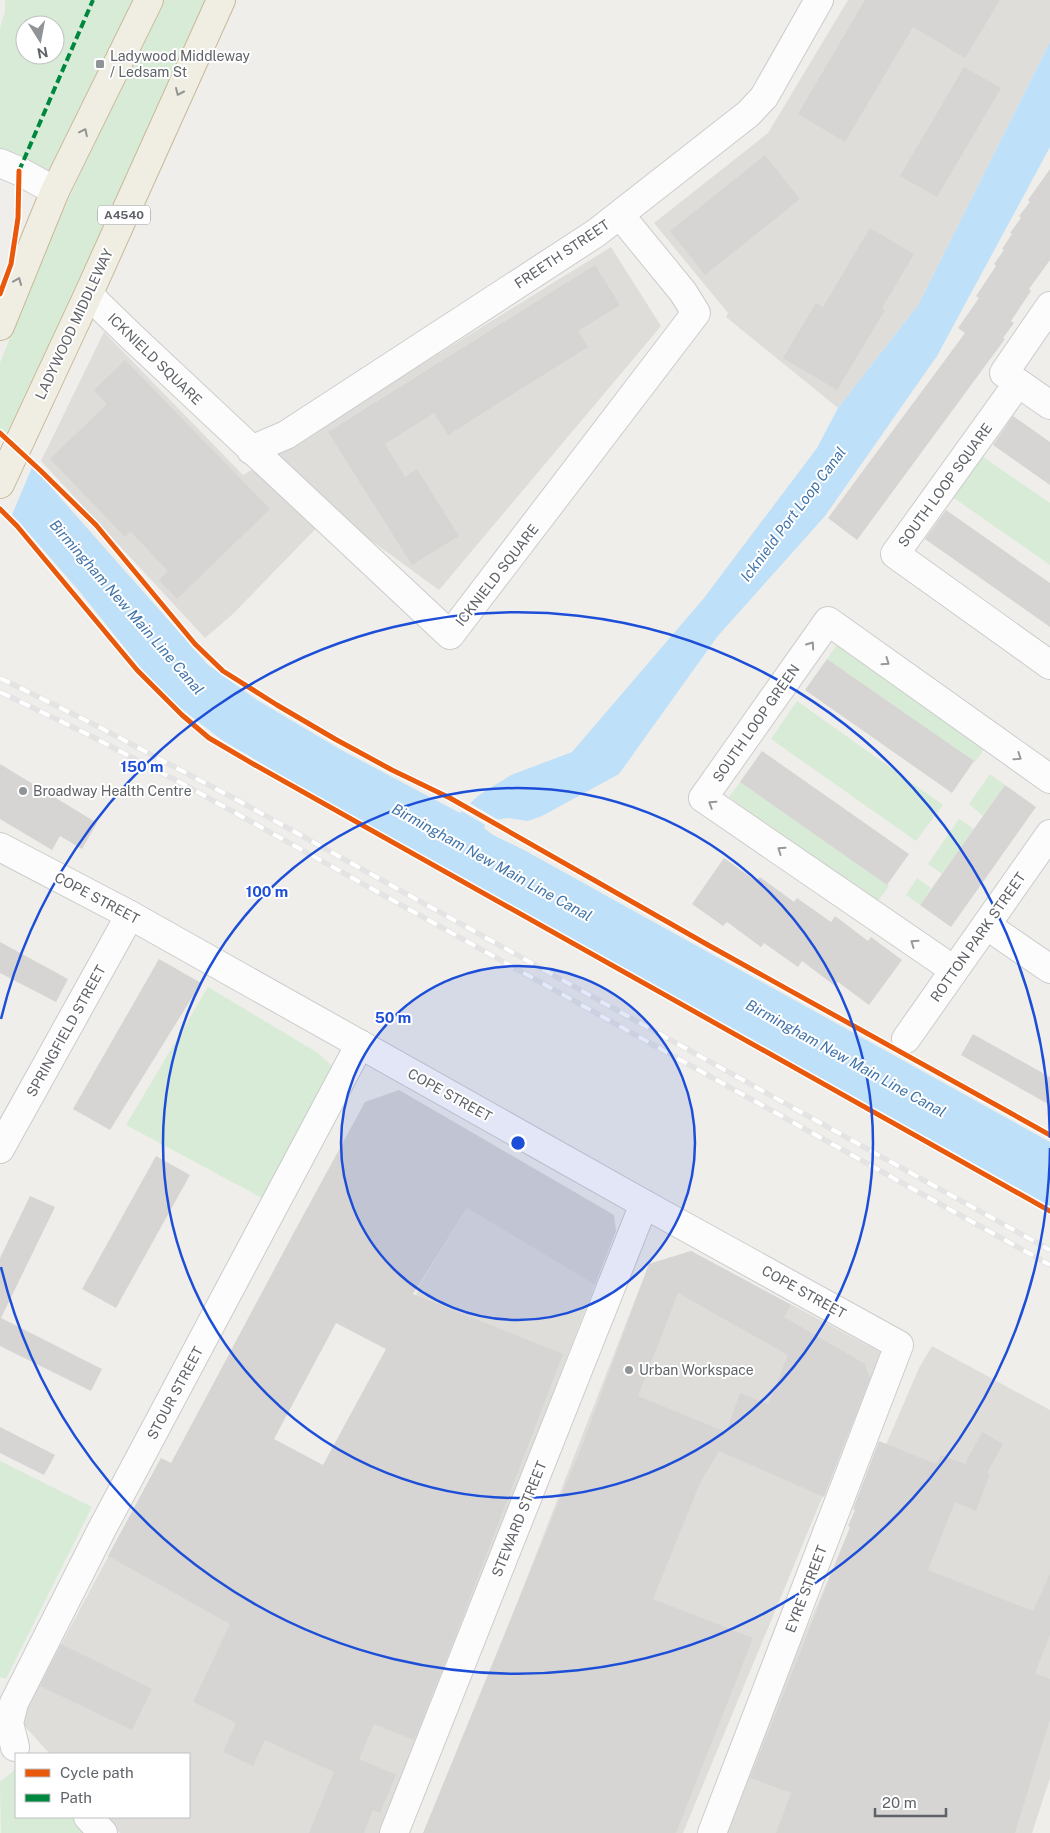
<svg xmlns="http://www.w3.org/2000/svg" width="1050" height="1833" viewBox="0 0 1050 1833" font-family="'Public Sans',sans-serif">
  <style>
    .industrial { fill: #dfddda }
    .green { fill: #d8ebd6; fill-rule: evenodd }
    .water { fill: #bfe0f9 }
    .pier { fill: #efeeea }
    .building { fill: #d6d5d3; fill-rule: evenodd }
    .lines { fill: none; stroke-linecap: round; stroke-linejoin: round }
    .minor-casing { stroke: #cbcccc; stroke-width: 30 }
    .highway-casing { stroke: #c8b996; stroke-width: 30 }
    .minor { stroke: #fdfcfc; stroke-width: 28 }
    .highway { stroke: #f0ede3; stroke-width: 28 }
    .rail-casing { stroke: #e4e4e4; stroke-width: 5.5 }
    .rail { stroke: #fff; stroke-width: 4; stroke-dasharray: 11; stroke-linecap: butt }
    .quiet { stroke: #00873e; stroke-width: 4; stroke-dasharray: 8 4; stroke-linecap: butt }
    .cycleway-casing { stroke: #fff; stroke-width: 8 }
    .cycleway { stroke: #e8590c; stroke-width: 5 }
    .oneway { stroke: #929393 }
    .oneway2 { stroke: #96999c }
    .ring { fill: none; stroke: #1d4ed8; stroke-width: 2.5 }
    .poi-dot { fill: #919496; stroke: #fff; stroke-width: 2 }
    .labels { text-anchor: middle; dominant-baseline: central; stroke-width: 4; stroke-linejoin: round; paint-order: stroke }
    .shield { fill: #fff; stroke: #8f9295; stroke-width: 1 }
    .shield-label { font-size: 12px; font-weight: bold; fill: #5f6368 }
    .poi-label { font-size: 14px; fill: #5f6368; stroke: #fff; text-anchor: start }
    .street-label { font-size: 14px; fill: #5f6368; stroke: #fff }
    .water-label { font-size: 15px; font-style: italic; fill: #4174aa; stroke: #fff }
    .centre { fill: #1d4ed8; stroke: #fff; stroke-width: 2.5 }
    .ring-label { font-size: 15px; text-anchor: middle; font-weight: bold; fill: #1d4ed8; stroke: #fff; stroke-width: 4; stroke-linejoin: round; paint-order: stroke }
  </style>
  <rect width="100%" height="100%" fill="#efeeea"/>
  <g class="industrial">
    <polygon points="848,0 1050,0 1050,42 918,305 838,408 726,317 728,313 654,223 768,133"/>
    <polygon points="611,247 661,326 439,590 332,512 233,614 205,638 41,461 104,332 243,475"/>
    <polygon points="467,1208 595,1285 429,1710 379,1833 120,1833 106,1817 189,1817 189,1754 50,1754 20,1721 161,1458 291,1524 416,1295 420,1284"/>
    <polygon points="691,1251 882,1353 683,1833 425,1833 468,1729 649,1264"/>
    <polygon points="932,1346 1050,1410 1050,1778 1032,1833 721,1833 728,1812 919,1368"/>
  </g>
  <g class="green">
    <path d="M5 0H133L99 73 59 167 40 173 0 158V28L5 11ZM25 25H55V55H25Z"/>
    <polygon points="165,0 211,0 0,463 0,363 45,250 96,140"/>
    <polygon points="979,454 1050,503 1050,565 951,496"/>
    <polygon points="838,643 986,747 975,762 827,659"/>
    <polygon points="797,701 943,805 916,841 771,739"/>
    <polygon points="990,774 1005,785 983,816 969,804"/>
    <polygon points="740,782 889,886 878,901 729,797"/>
    <polygon points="959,819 974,829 941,875 941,873 928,864"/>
    <polygon points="917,878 931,888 920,905 906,895"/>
    <polygon points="208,987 318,1053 332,1066 264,1199 126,1125"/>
    <polygon points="0,1461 92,1507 6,1679 0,1677"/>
    <polygon points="16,1769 16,1817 79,1817 90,1833 1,1833 0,1782"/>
  </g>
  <polygon class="water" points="1050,42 1050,147 937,356 825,516 717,637 619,774 542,816 528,821 508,818 487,821 484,828 493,835 524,850 1050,1142 1050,1206 344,812 222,740 179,707 141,668 80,592 20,523 0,503 0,439 42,477 208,665 257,700 343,751 460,813 479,795 511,775 572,752 704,598 817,448 838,408 918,305"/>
  <g class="pier">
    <polygon points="0,437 33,465 11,517 0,507"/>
    <polygon points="468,802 502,822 489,823 487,826 460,810"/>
  </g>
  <g class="building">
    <polygon points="865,0 1000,0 965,58 913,27 845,142 798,114"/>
    <polygon points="964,67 1001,88 937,197 900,176"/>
    <polygon points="765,155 800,199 705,275 670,231"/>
    <polygon points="1050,169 1050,260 1029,289 1031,291 1011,321 1014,323 1003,338 1005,339 857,540 828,518 965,333 958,328 979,298 976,296 996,266 994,264 1004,250 1002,249 1012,234 1010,233 1021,218 1019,216 1030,202 1028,200"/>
    <polygon points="870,228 914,254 882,308 885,310 837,390 783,358 816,303 823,307"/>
    <polygon points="595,265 620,305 578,331 588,347 448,435 434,413 385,444 405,477 417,469 459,536 412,565 328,432"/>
    <polygon points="125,360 270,509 177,599 159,580 168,571 130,531 125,537 50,459 107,404 94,390"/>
    <polygon points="1013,416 1050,442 1050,485 993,445"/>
    <polygon points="946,510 1050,583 1050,627 925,539"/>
    <polygon points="827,659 974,761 952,793 805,690"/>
    <polygon points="762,751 909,854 887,885 740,782"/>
    <polygon points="0,764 97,823 82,849 60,836 52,850 0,819"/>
    <polygon points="1005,785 1036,807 951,927 920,905"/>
    <polygon points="724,858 756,881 760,877 794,902 797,898 831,922 835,916 868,941 871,937 902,960 869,1005 838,982 835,986 802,961 798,967 764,943 761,947 727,922 723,926 692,904"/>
    <polygon points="0,942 68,979 56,1002 0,973"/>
    <polygon points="159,959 201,983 110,1130 73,1109"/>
    <polygon points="973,1034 1050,1077 1050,1105 961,1055"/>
    <path d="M399 1090 614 1215 616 1231 595 1285 467 1208 413 1294 563 1354 458 1629 414 1740 374 1724 359 1759 396 1775 380 1813 373 1810 364 1833H309L334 1772 265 1740 253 1766 223 1752 236 1723 193 1702 230 1624 108 1556 161 1458 171 1463 292 1236 365 1102ZM336 1323 386 1349 323 1465 274 1439Z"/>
    <polygon points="156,1156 190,1175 116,1308 82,1289"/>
    <polygon points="30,1196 55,1207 1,1318 102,1369 91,1391 0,1346 0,1258"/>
    <path d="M691 1251 791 1305 784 1317 865 1364 870 1378 824 1497 719 1451 700 1483 653 1599 753 1638 676 1833H423L585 1438 649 1264ZM678 1293 788 1355 768 1404 740 1393 726 1432 638 1396Z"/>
    <polygon points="0,1427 55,1455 44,1475 0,1453"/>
    <polygon points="982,1432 1003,1444 987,1473 990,1474 976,1511 955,1502 928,1570 1033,1611 1050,1574 1050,1635 1035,1673 1050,1679 1050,1719 1015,1833 776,1833 791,1793 750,1778 850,1527 848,1526 855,1510 853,1509 879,1441 936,1464 941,1455 965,1464"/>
    <polygon points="61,1644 152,1689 132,1730 40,1686"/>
  </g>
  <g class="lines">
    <g class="minor-casing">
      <g id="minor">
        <polyline points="0,163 19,171 55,191"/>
        <polyline points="89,293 98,304 132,337 450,635 696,313 683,292 620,215"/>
        <polyline points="1050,306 1004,373 1050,405"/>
        <polyline points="1018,383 895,554 1050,665"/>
        <polyline points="251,450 286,435 596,233 748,114 764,97 819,0"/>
        <polyline points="0,847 130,915 644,1204 899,1345 712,1833"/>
        <polyline points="986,925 1050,969"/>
        <polyline points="954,970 703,798 828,621 1050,779"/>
        <polyline points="906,1039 1050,834"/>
        <polyline points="0,1149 130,915"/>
        <polyline points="15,1747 9,1723 14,1703 102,1529 360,1044"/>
        <polyline points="88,1817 103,1833"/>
        <polyline points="394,1833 644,1204"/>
      </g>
    </g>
    <g class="highway-casing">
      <g id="highway">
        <polyline points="0,326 55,191 149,0"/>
        <polyline points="0,484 89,293 221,0"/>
      </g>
    </g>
    <use href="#minor" class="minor"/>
    <use href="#highway" class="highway"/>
    <g class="rail-casing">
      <g id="rail">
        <polyline points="0,678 97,726 239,801 1050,1250"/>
        <polyline points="0,692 85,733 185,785 1050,1265"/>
      </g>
    </g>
    <use href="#rail" class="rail"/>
    <polyline class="quiet" points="19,171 93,0"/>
    <g class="cycleway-casing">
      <g id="cycleway">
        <polyline points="0,294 11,264 18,218 19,171"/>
        <polyline points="0,433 41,471 96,525 195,644 223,671 277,705 335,739 392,770 450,798 708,945 1050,1135"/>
        <polyline points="0,509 17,526 137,670 182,715 209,738 255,765 1050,1211"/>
      </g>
    </g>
    <use href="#cycleway" class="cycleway"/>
  </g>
  <defs><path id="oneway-chevron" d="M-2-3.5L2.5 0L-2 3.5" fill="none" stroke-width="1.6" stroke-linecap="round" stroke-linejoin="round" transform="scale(1.25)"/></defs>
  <g class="oneway">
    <use href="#oneway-chevron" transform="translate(179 92) rotate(114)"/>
    <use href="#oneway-chevron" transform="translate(84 132) rotate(-64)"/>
    <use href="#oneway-chevron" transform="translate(18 281) rotate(-68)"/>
  </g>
  <g class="oneway2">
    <use href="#oneway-chevron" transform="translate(811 645) rotate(-55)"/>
    <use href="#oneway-chevron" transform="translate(886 662) rotate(35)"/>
    <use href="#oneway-chevron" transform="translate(1018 757) rotate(35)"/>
    <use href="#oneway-chevron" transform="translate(712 804) rotate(-147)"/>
    <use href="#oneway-chevron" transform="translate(781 850) rotate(-145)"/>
    <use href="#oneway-chevron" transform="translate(914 943) rotate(-145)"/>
  </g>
  <circle cx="518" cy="1143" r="177" fill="#1d4ed8" fill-opacity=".12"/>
  <g class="ring">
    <circle cx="518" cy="1143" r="177"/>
    <circle cx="518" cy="1143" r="355"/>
    <path d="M1050 1148A532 532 0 0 1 1 1267M1 1019A532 532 0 0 1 1050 1138"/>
  </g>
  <g class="poi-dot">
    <rect x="95" y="59" width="10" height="10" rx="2.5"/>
    <circle cx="23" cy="791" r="5"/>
    <circle cx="629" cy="1370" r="5"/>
  </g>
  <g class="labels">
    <rect class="shield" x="98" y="205.5" width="52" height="19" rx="4"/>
    <g class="shield-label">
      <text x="124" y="215">A4540</text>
    </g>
    <g class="poi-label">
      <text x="110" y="56">Ladywood Middleway<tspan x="110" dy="16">/ Ledsam St</tspan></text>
      <text x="33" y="791">Broadway Health Centre</text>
      <text x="639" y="1370">Urban Workspace</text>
    </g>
    <g class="street-label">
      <text transform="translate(562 254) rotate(-34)">FREETH STREET</text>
      <text transform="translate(74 324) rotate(-65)">LADYWOOD MIDDLEWAY</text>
      <text transform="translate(155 359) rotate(44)">ICKNIELD SQUARE</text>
      <text transform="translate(945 485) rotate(-54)">SOUTH LOOP SQUARE</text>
      <text transform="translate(497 575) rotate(-52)">ICKNIELD SQUARE</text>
      <text transform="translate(756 723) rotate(-55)">SOUTH LOOP GREEN</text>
      <text transform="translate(97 898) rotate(28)">COPE STREET</text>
      <text transform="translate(978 937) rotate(-55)">ROTTON PARK STREET</text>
      <text transform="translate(66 1031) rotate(-61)">SPRINGFIELD STREET</text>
      <text transform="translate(450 1095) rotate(29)">COPE STREET</text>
      <text transform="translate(804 1292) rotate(29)">COPE STREET</text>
      <text transform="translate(175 1393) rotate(-62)">STOUR STREET</text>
      <text transform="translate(519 1519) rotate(-68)">STEWARD STREET</text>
      <text transform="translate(806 1589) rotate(-69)">EYRE STREET</text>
    </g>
    <g class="water-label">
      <text transform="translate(793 514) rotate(-53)">Icknield Port Loop Canal</text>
      <text transform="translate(127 607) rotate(49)">Birmingham New Main Line Canal</text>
      <text transform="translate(492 862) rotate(29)">Birmingham New Main Line Canal</text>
      <text transform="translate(846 1058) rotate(29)">Birmingham New Main Line Canal</text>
    </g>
  </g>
  <circle cx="518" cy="1143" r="8" class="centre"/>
  <g class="ring-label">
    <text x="142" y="772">150 m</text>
    <text x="267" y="897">100 m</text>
    <text x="393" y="1023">50 m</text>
  </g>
  <rect x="15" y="1753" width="175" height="65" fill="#ffffff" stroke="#bfc1c3"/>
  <rect x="25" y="1769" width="25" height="8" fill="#e8590c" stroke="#bfc1c3"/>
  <text x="60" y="1778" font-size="15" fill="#5f6368">Cycle path</text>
  <rect x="25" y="1794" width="25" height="8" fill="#00873e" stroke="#bfc1c3"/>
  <text x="60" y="1803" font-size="15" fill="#5f6368">Path</text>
  <g transform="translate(40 40) rotate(169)"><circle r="24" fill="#ffffff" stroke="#bfc1c3"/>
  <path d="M0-4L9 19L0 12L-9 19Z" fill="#919496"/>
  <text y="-8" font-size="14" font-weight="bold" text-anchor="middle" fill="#5f6368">N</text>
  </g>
  <path d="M875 1808v8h71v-8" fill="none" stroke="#5f6368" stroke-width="2.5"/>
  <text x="882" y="1808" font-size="15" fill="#5f6368" stroke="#ffffff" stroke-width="4" paint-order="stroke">20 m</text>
</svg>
